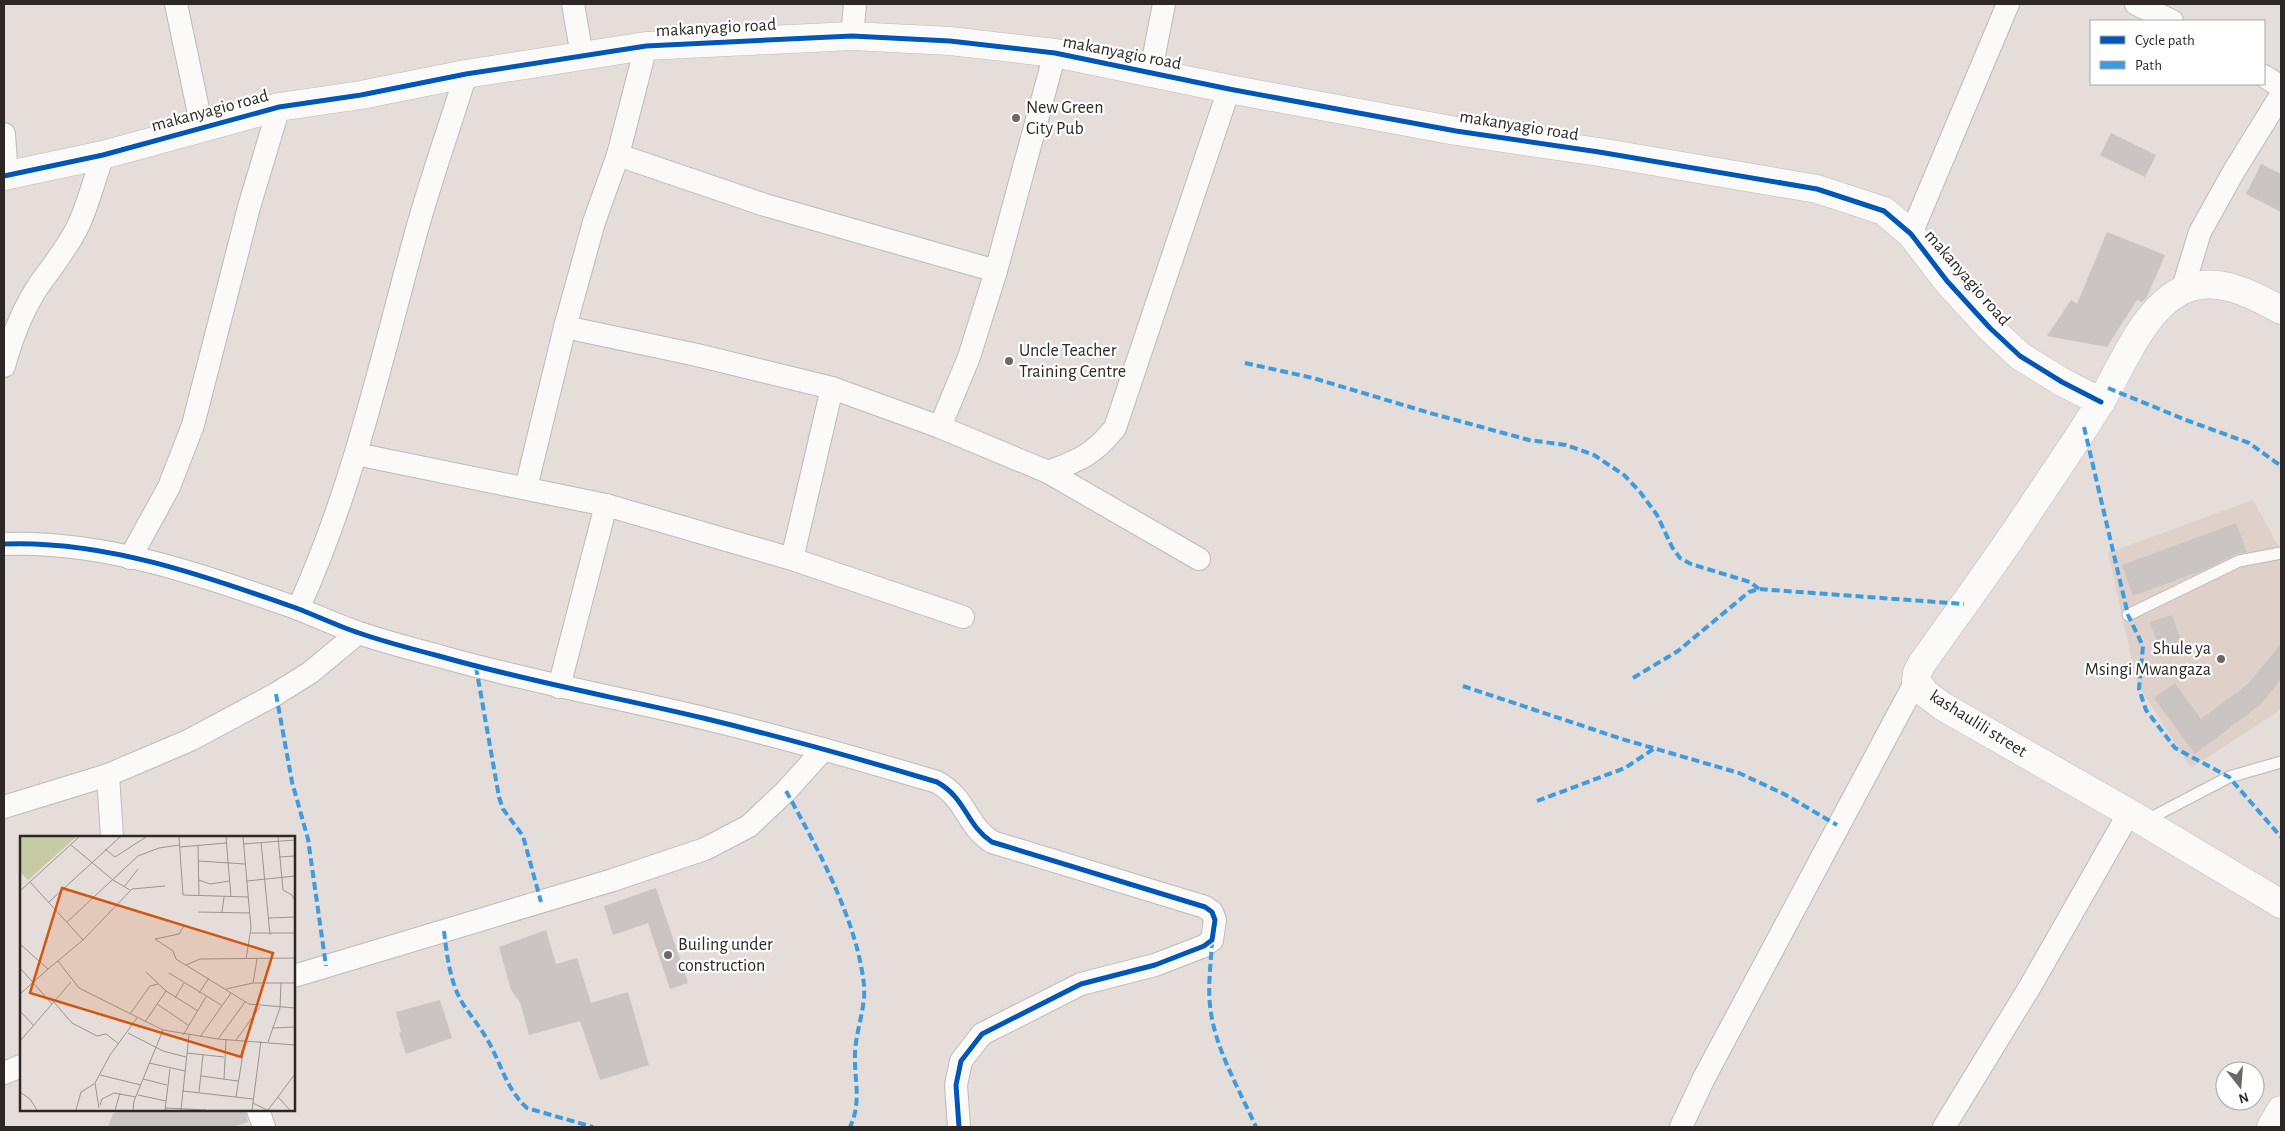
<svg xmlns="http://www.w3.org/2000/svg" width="2285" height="1131" viewBox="0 0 2285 1131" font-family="'Alegreya Sans',sans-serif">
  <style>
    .built { fill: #dfd1c9 }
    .building { fill: #cac4c2 }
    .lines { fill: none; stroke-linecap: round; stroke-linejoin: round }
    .service-casing { stroke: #bfbab7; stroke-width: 13 }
    .minor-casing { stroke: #bfbab7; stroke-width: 24 }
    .tertiary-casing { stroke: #bfbab7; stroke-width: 29 }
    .service { stroke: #fbfaf9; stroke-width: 11 }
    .minor { stroke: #fbfaf9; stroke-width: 22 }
    .tertiary { stroke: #fbfaf9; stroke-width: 28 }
    .quiet { stroke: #3d9ce0; stroke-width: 4; stroke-dasharray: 8 4; stroke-linecap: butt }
    .cycleway-casing { stroke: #fff; stroke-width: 8 }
    .cycleway { stroke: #0057b8; stroke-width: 5 }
    .poi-dot { fill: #6d6765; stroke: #fff; stroke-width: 2 }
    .labels { text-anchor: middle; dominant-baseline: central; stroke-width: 4.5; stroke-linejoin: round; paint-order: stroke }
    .street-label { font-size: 18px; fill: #2d2826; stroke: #fff }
    .poi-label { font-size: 18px; fill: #2d2826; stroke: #fff; text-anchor: start }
    .inset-road { fill: none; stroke: #9b9591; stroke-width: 1 }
    .view { fill: #d5540f; fill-opacity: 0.15; stroke: #d5540f; stroke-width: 2.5 }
    .inset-edge { fill: none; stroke: #2d2826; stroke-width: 2.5 }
  </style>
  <rect width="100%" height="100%" fill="#e4ddd9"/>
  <polygon class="built" points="2253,500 2281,551 2281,707 2276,713 2191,768 2137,683 2108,553"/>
  <g class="building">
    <polygon points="2111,133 2156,155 2145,177 2100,155"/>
    <polygon points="2261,164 2281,174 2281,212 2246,194"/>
    <polygon points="2107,232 2165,255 2147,297 2142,302 2137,300 2107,347 2047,336 2071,300 2077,304"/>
    <polygon points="2236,523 2247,552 2236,554 2204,570 2133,596 2122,565"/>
    <polygon points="2172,615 2183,646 2161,654 2150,622"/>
    <polygon points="2281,644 2281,679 2261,704 2195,754 2154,698 2175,683 2201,719 2248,684"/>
    <polygon points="656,888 688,983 670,989 648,923 613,935 604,906"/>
    <polygon points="546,930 556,964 577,958 591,1003 628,992 649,1065 600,1080 580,1021 529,1035 520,1002 511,990 499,947"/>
    <polygon points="440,1000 452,1038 406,1054 399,1033 401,1032 396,1012"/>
    <polygon points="121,1110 245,1110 248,1122 233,1127 108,1127 113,1114"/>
  </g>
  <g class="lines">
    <g class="service-casing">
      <g id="service">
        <polyline points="2128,615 2239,561 2281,553"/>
        <polyline points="2145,821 2229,777 2281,762"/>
      </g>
    </g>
    <g class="minor-casing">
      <g id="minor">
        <polyline points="176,4 202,128"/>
        <polyline points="573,4 582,56"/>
        <polyline points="2136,4 2172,21"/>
        <polyline points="852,36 855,4"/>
        <polyline points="1151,71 1164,4"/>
        <polyline points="2264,76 2281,87"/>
        <polyline points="4,134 7,175"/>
        <polyline points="618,155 765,205 996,271"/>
        <polyline points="1911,234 2008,4"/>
        <polyline points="2182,291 2200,232 2234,171 2281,95"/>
        <polyline points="565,327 697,355 832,388 940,427 1048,472 1199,559"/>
        <path d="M4 366C12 337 22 310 39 285 53 265 69 246 79 224 89 202 95 177 103 155"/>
        <polyline points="940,427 969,357 996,271 1055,53"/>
        <polyline points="356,454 606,505 792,559 963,617"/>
        <path d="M1048 472C1080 460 1093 455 1115 428L1229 89"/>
        <polyline points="526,488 565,327 594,222 618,155 646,46"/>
        <path d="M4 544C103 540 203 575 296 608 317 616 338 626 359 633 385 642 412 649 439 656 526 681 615 697 703 718 782 737 860 759 937 782 967 799 965 824 992 842L1205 907 1212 912 1215 920 1212 940 1204 946 1155 965 1081 984 982 1034 961 1061 956 1085 959 1127"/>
        <polyline points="130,558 169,487 193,425 249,207 279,107"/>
        <polyline points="792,559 832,388"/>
        <path d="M298 609C352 491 380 365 414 240 429 184 449 129 466 74"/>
        <polyline points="559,687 606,505"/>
        <polyline points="108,775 112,837"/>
        <polyline points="4,807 108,775 190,740 276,694 311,672 358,633"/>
        <polyline points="294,976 613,880 705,849 749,826 786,791 824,749"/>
        <polyline points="4,1073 21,1066"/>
        <polyline points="258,1110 264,1127"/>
        <polyline points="1681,1127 1704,1078 1916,681"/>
        <polyline points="1944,1127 2031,985 2129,813"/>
      </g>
    </g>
    <g class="tertiary-casing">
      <g id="tertiary">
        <polyline points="4,176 103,155 279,107 361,95 466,74 646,46 852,36 950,41 1055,53 1229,89 1456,131 1599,152 1817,189 1884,211 1911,234 1947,281 1990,328 2020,356 2062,382 2101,402"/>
        <path d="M2281 310C2252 294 2215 274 2181 291 2142 311 2122 367 2100 403 2075 444 2047 483 2021 523 1989 571 1954 618 1921 665L1917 673 1916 681 1925 693 1942 706 2129 813 2281 904"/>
        <polyline points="2271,1127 2281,1110"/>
      </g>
    </g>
    <use href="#service" class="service"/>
    <use href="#minor" class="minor"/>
    <use href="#tertiary" class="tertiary"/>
    <g class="quiet">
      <polyline points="1245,363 1313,378 1430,413 1529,440 1566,445 1594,455 1624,475 1640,492 1657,515 1672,547 1680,558 1691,564 1750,582 1759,589"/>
      <polyline points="2108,388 2186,420 2249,443 2281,466"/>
      <polyline points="2084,427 2128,615 2143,646 2139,689 2146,710 2175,748 2229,777 2281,837"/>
      <polyline points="476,667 499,797 503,809 523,836 541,902"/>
      <polyline points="1633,678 1678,651 1749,592 1759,589 1964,604"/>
      <polyline points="1463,686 1622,739 1739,773 1784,794 1837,825"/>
      <polyline points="276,694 292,782 308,839 326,966"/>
      <path d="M786 791C817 847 857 920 864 985 866 1007 856 1030 855 1053 854 1079 862 1102 850 1127"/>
      <polyline points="1537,801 1625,768 1655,748"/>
      <path d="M444 931C447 956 450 983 463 1004 471 1016 480 1027 487 1039 501 1063 506 1089 527 1108L593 1127"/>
      <path d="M1212 940C1211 964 1207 990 1211 1013 1217 1052 1240 1091 1256 1127"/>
    </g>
    <g class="cycleway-casing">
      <g id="cycleway">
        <polyline points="4,176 103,155 279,107 361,95 466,74 646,46 852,36 950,41 1055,53 1229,89 1456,131 1599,152 1817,189 1884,211 1911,234 1947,281 1990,328 2020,356 2062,382 2101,402"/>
        <path d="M4 544C103 540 203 575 296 608 317 616 338 626 359 633 385 642 412 649 439 656 526 681 615 697 703 718 782 737 860 759 937 782 967 799 965 824 992 842L1205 907 1212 912 1215 920 1212 940 1204 946 1155 965 1081 984 982 1034 961 1061 956 1085 959 1127"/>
      </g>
    </g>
    <use href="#cycleway" class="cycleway"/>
  </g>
  <g class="poi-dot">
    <circle cx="1016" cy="118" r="5"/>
    <circle cx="1009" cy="361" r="5"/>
    <circle cx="2221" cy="659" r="5"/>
    <circle cx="668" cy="955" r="5"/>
  </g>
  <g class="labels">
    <g class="street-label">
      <text transform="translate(716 28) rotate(-3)">makanyagio road</text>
      <text transform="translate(1122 53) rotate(11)">makanyagio road</text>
      <text transform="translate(210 111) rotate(-15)">makanyagio road</text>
      <text transform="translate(1519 126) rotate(9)">makanyagio road</text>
      <text transform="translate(1967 278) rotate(49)">makanyagio road</text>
      <text transform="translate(1978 724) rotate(32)">kashaulili street</text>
    </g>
    <g class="poi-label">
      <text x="1026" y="108">New Green<tspan x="1026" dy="21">City Pub</tspan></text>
      <text x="1019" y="351">Uncle Teacher<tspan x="1019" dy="21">Training Centre</tspan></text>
      <text x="2211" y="649" text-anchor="end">Shule ya<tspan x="2211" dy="21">Msingi Mwangaza</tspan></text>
      <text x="678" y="945">Builing under<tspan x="678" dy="21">construction</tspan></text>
    </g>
  </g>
  <g transform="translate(20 836)">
    <rect width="275" height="275" fill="#e4ddd9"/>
    <path d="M0 1H56L8 44 0 36Z" fill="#c6cba3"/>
    <path class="inset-road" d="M159 1 163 59 228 61M206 1 211 61M223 1 231 92 226 123M258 1 263 54 272 59 275 65M241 6 250 99M223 8 275 4M51 9 93 44 110 54M178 10 179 60M160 11 206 7M85 13 95 21 126 1M259 21 275 20M179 25 225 28M179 44 190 48 210 45M227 45 275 40M104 51 118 33M0 55 59 1M29 66 100 1M178 76 230 77M202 76 204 61M248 82 275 81M47 86 118 20 139 12 159 9M164 90 159 98 135 103 153 115 156 123 229 168 275 172M231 97H275M63 104 112 53 145 50M0 108 28 133 63 104 10 46M38 125 59 152 143 194 198 203 275 209M166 129 180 123 275 122M0 132 32 168M126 136 146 155 178 175M149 137 201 169M233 147 237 123M206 153 233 147H275M179 157 189 142M0 158 28 133M155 162 164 147M34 166 52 187 77 200 86 198 99 208M137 168 168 189M0 175 14 190M110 178 130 150 138 148M125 186 146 155M252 192 275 191M108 197 143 215 166 221M163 199 186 161M180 201 211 157M198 203 225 166M216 204 240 171M0 205 51 146M248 206 260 172 261 147M167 217 204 221M129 227 165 235M80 239 121 249M181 240 218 245M123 243 147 249M204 243 206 204M163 255 233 263M0 256 10 263 17 274M179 256 183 219M118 259 146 265M216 261 225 205M258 261 270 274M233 267 247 274M80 269 82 263 94 257 116 261M79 272 75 247 90 219 117 182M145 272 186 274M56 274 61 256 74 248M95 274 100 257M113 274 114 265 143 194M145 274 150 233M161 274 169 199M232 274 241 205M248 274 275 238"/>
    <path class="view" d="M42 52 253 117 221 221 10 157Z"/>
    <rect width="275" height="275" class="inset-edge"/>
  </g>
  <rect width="2285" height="1131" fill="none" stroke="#2d2826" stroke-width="10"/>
  <rect x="2090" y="20" width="175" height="65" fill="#ffffff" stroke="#aba9a8"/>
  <rect x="2100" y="36" width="25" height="8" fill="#0057b8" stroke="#aba9a8"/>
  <text x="2135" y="45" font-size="15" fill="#2d2826">Cycle path</text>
  <rect x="2100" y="61" width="25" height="8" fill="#3d9ce0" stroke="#aba9a8"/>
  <text x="2135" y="70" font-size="15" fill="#2d2826">Path</text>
  <g transform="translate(2240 1086) rotate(163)"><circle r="24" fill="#ffffff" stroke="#aba9a8"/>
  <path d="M0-4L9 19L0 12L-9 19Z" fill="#6d6765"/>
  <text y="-8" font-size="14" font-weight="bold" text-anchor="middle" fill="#2d2826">N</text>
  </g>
</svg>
